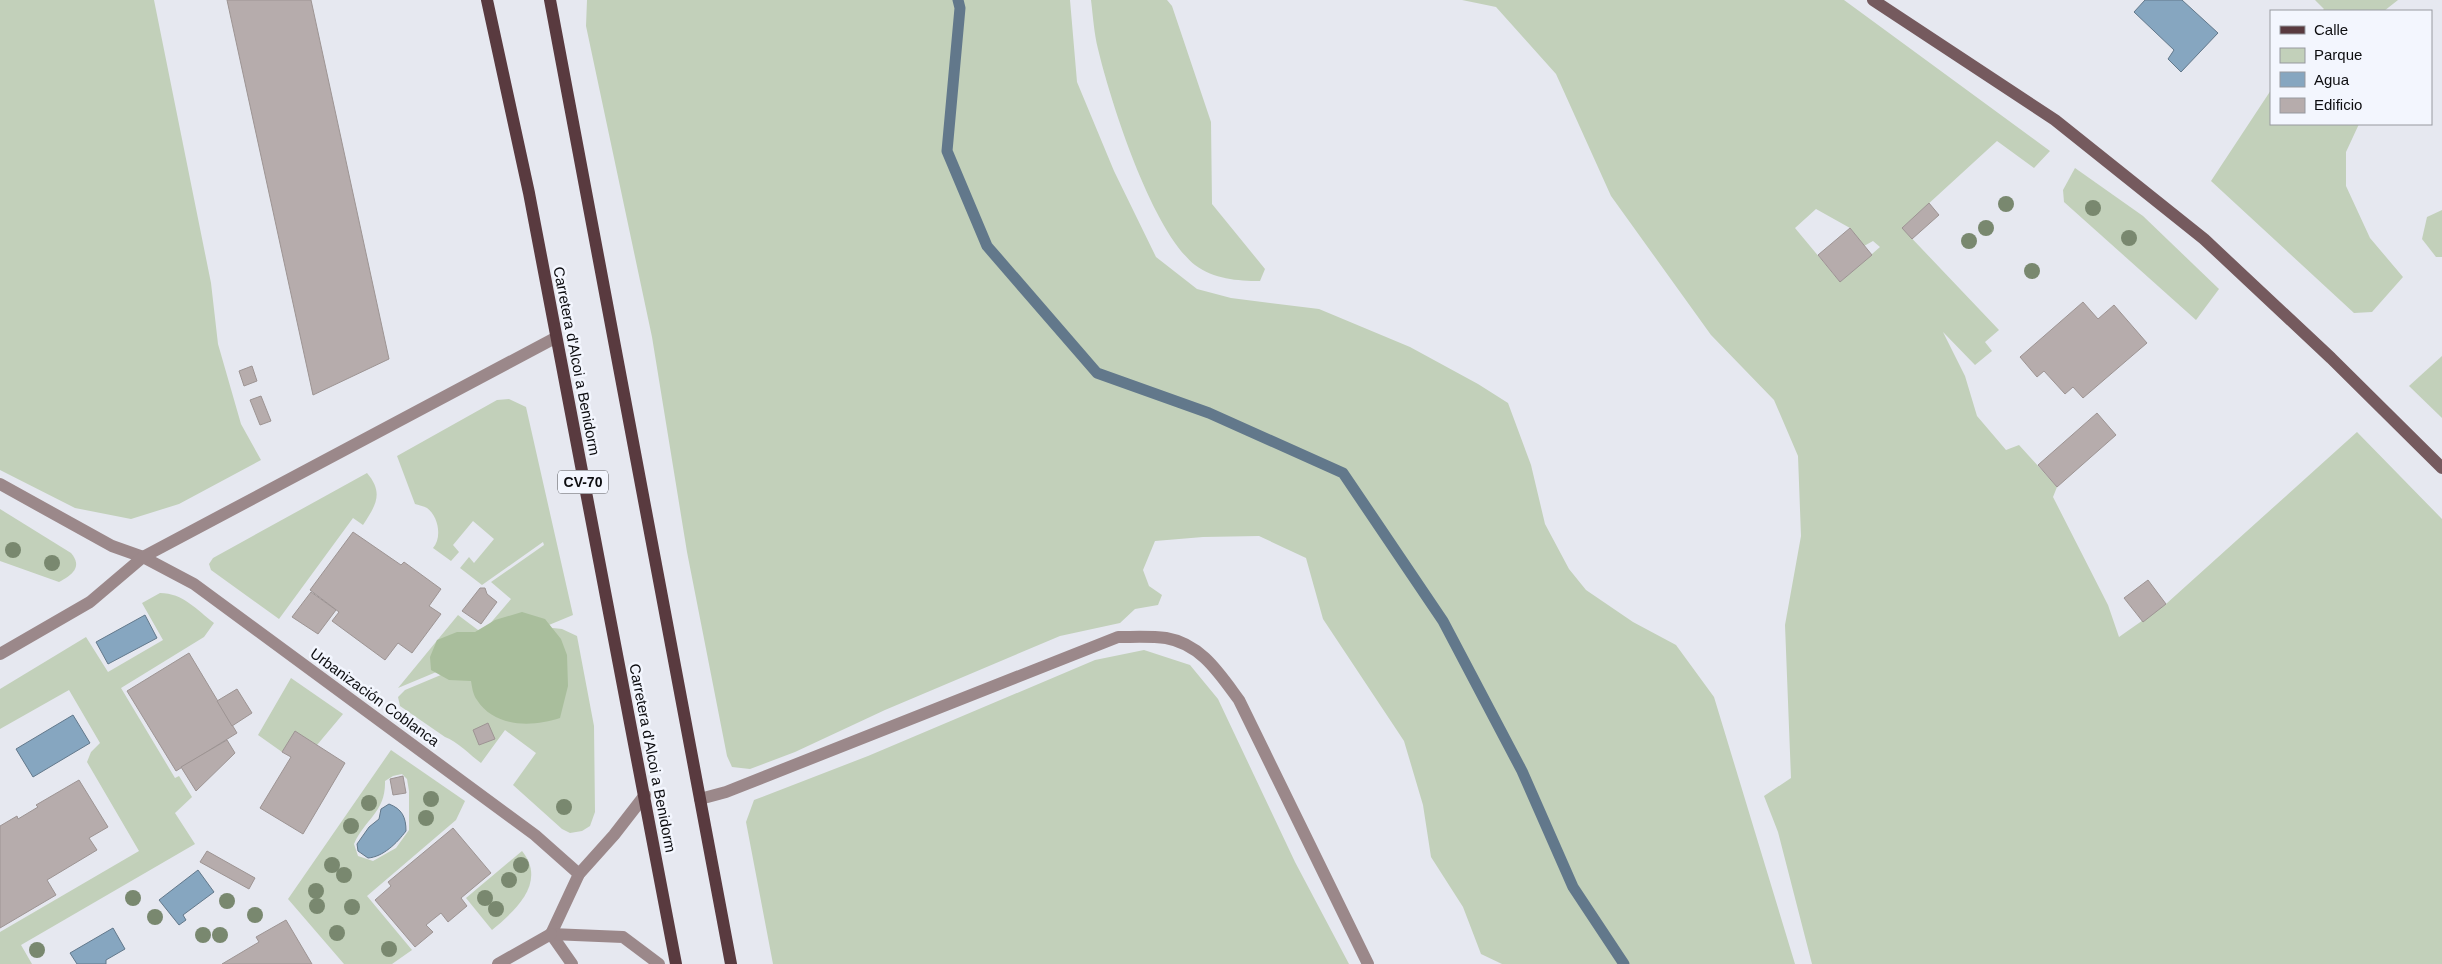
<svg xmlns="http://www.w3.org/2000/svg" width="2442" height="964" viewBox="0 0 2442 964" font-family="Arial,sans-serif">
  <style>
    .green { fill: #c2d0ba; fill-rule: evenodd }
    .forest { fill: #a9be9c }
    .water { fill: #86a6c0; stroke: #62788b }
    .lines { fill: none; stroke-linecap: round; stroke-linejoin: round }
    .stream { stroke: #62788b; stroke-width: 11 }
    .building { fill: #b6acac; stroke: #9d9493 }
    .service { stroke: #9b888a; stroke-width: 12 }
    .minor { stroke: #9b888a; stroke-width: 12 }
    .secondary { stroke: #755a5e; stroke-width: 12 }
    .primary { stroke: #593a3f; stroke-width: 12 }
    .tree { fill: #79886f }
    .labels { text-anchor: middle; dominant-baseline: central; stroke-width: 5; stroke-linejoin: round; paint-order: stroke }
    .shield { fill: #f3f6fe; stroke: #525357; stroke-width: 1 }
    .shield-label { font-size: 14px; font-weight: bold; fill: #0d0d10 }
    .street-label { font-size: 15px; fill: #0d0d10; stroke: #f3f6fe }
  </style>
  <rect width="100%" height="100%" fill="#e6e8f0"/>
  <g class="green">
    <polygon points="0,0 154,0 211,283 218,344 241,424 261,460 179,504 131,519 75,508 0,470"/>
    <polygon points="587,0 1070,0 1077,82 1114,171 1156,257 1197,289 1231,298 1319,309 1410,347 1478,384 1508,403 1531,465 1545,524 1569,569 1586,590 1633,622 1676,645 1714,697 1795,964 1502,964 1481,954 1463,907 1431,857 1423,805 1404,741 1323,619 1306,558 1259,536 1203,537 1155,541 1143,570 1149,586 1162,595 1158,605 1135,609 1120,623 1060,636 885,710 795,752 750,769 732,767 727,756 687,552 652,337 586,26"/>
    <path d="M1091 0H1167L1172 6 1211 122 1212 204 1265 269 1260 281C1237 281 1214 279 1195 265 1152 231 1111 103 1098 49 1094 33 1093 16 1091 0Z"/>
    <path d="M1462 0H1844L2050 151 2034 168 1997 141 1902 228 1999 330 1985 342 1992 351 1975 365 1943 332 1965 376 1977 416 2006 450 2019 445 2057 487 2053 497 2108 605 2119 637 2166 604 2357 432 2442 519V964H1812L1778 832 1764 796 1791 778 1785 625 1801 536 1798 456 1774 400 1711 335 1611 196 1556 74 1496 7ZM1816 209 1850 228 1864 246 1873 241 1880 247 1840 282 1795 228Z"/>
    <polygon points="2315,0 2398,0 2384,11 2322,11 2324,9"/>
    <polygon points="2271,90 2271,124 2359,124 2346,152 2346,186 2370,238 2403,277 2372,312 2354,313 2211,181"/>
    <polygon points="2075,168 2143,216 2219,289 2196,320 2064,202 2063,190"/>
    <polygon points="2442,210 2442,257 2436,257 2422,239 2427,217"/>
    <polygon points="2442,356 2442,418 2409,386"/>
    <path d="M509 399 526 407 573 615 398 688 458 615 482 633 511 599 491 582 544 545 543 542 482 585 460 568 469 557 474 563 494 539 473 521 453 545 459 552 451 561 433 548C442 538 439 517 427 508 424 506 418 505 415 504L397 456 497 400Z"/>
    <path d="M367 473C384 493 376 505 363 525L353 518 279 619 211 570 209 564 213 558Z"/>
    <path d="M0 509 71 553C83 567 72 575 59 582L0 561Z"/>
    <path d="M160 593C183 593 197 610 214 623L204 637 121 688 175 778 179 776 192 797 175 813 195 844 21 945 32 964H0V932L139 851 87 762 91 752 100 743 69 690 0 729V689L86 637 108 672 163 640 142 603Z"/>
    <path d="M553 628 562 629 577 636 594 726 595 812 590 826 582 831 570 833 562 829 513 785 536 753 505 730 481 763C470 755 457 741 445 737L400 706 398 697 405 690Z"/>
    <polygon points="1144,650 1190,665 1218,699 1295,862 1349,964 773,964 746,822 754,800 868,756 1095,660"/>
    <polygon points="291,678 343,714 317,745 295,732 282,752 258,735"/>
    <path d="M391 750 465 801 456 820 367 896 412 950 392 964H344L288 899ZM402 774 407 779 409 791V830L396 848 373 861 358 856 354 844C365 819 386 812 385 781L393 776Z"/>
    <path d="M522 851C547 882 516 910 492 930L466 898Z"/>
  </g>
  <path class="forest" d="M522 612 545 619 561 639 567 655 568 686 560 718C533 727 495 728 477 700 473 695 472 687 471 681L449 680 431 670 430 657 437 640 457 632H475L495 620Z"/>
  <g class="water">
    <polygon points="2145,0 2182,0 2218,33 2181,72 2168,59 2174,50 2134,12"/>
    <polygon points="145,615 157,638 108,664 96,642"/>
    <polygon points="73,715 90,743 33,777 16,749"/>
    <path d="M389 804C402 809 406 817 406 831 397 843 383 857 368 858L358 851 357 844 369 827 379 819 381 809Z"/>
    <polygon points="198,870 214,892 183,915 186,920 179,925 159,900"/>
    <polygon points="113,928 125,949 106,960 106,964 77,964 70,953"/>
  </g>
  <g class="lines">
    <polyline class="stream" points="958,0 960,8 947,151 987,246 1097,373 1209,413 1343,473 1443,621 1522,771 1573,887 1624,964"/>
  </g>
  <g class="building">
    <polygon points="227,0 311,0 389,359 313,395"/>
    <polygon points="1929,203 1939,215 1912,239 1902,228"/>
    <polygon points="1850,228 1872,255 1840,282 1818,255"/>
    <polygon points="2083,302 2098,319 2114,305 2147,343 2083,398 2073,387 2065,394 2044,371 2037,377 2020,357"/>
    <polygon points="252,366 257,381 244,386 239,371"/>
    <polygon points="261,396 271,421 260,425 250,400"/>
    <polygon points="2097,413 2116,435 2057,487 2038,465"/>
    <polygon points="353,532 401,565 404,562 441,589 429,606 441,614 412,653 398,643 385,660 332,621 339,612 310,590"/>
    <polygon points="2148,580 2166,604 2143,622 2124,598"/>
    <polygon points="480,588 485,588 487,594 497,602 481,624 462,611"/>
    <polygon points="311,592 336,610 318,634 292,617"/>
    <polygon points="189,653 237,733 176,771 127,691"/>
    <polygon points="237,689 252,713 232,726 217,701"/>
    <polygon points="488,723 495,739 479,745 473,730"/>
    <polygon points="295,731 345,763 303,834 260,808 291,757 282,752"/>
    <polygon points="227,740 235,753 196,791 181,767"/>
    <polygon points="403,776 406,793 393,795 390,779"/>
    <polygon points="79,780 108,827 89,838 97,850 47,880 56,895 0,928 0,826 17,816 18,819 38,807 36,805"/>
    <polygon points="453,828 491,873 461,898 467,906 448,922 441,913 426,925 433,932 415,947 375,900 391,886 388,882"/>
    <polygon points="207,851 255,878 249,889 200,862"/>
    <polygon points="286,920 312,964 222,964 259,942 256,937"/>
  </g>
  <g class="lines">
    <polyline class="service" points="551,934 572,964"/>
    <g class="minor">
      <polyline points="0,484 112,546 143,557 194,584 535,835 579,874"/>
      <polyline points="0,654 90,602 143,557 555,338"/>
      <path d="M700 799 726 792 1118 637C1134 637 1151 636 1166 638 1201 644 1219 673 1239 700L1368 964"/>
      <polyline points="551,934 579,874 614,835 645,795"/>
      <polyline points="551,934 623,937 659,964"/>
      <polyline points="498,964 551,934"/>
    </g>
    <polyline class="secondary" points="1873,0 2055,120 2204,239 2331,358 2442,468"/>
    <g class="primary">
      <polyline points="487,0 529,193 676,964"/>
      <polyline points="550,0 731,964"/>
    </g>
  </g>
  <g class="tree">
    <circle cx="2006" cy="204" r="8"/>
    <circle cx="2093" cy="208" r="8"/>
    <circle cx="1986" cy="228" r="8"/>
    <circle cx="2129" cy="238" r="8"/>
    <circle cx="1969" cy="241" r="8"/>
    <circle cx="2032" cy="271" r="8"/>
    <circle cx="13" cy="550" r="8"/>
    <circle cx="52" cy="563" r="8"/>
    <circle cx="431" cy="799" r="8"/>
    <circle cx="369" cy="803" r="8"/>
    <circle cx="564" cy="807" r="8"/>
    <circle cx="426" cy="818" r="8"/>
    <circle cx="351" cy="826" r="8"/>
    <circle cx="332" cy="865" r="8"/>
    <circle cx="521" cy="865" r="8"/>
    <circle cx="344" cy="875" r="8"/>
    <circle cx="509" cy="880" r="8"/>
    <circle cx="316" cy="891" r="8"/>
    <circle cx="133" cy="898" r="8"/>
    <circle cx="485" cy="898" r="8"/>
    <circle cx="227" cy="901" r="8"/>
    <circle cx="317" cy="906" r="8"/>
    <circle cx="352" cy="907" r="8"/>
    <circle cx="496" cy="909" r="8"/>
    <circle cx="255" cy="915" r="8"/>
    <circle cx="155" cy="917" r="8"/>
    <circle cx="337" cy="933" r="8"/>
    <circle cx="203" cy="935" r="8"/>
    <circle cx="220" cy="935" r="8"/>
    <circle cx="389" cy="949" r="8"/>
    <circle cx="37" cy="950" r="8"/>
  </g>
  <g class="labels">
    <rect class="shield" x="558" y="470.5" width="50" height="23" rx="4"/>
    <g class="shield-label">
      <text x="583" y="482">CV-70</text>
    </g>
    <g class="street-label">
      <text transform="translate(577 361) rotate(79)">Carretera d'Alcoi a Benidorm</text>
      <text transform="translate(375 697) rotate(36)">Urbanización Coblanca</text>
      <text transform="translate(653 758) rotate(79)">Carretera d'Alcoi a Benidorm</text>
    </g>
  </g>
  <rect x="2270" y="10" width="162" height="115" fill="#f3f6fe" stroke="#97999f"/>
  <rect x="2280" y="26" width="25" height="8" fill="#593a3f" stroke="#97999f"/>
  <text x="2314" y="35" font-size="15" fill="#0d0d10">Calle</text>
  <rect x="2280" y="48" width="25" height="15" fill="#c2d0ba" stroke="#97999f"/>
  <text x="2314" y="60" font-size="15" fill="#0d0d10">Parque</text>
  <rect x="2280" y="72" width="25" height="15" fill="#86a6c0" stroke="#97999f"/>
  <text x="2314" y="85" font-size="15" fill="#0d0d10">Agua</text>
  <rect x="2280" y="98" width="25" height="15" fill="#b6acac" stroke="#97999f"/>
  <text x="2314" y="110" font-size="15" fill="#0d0d10">Edificio</text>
</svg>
